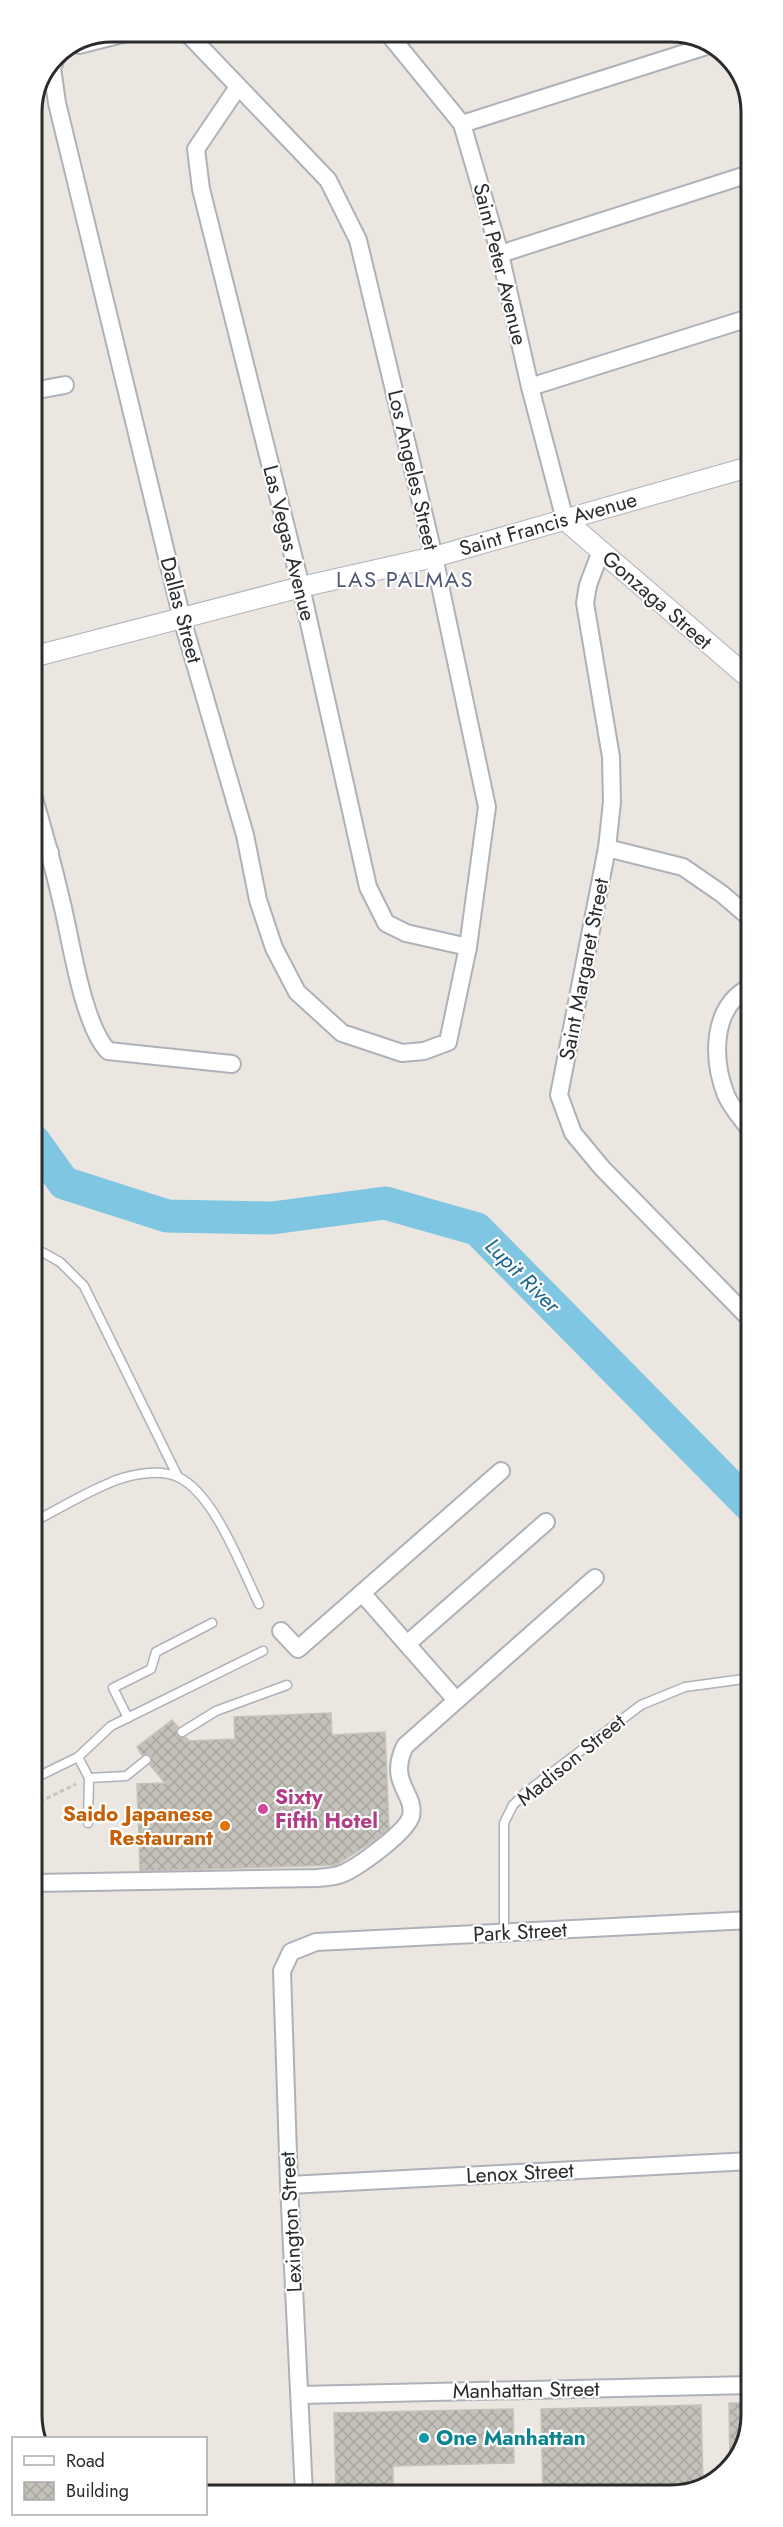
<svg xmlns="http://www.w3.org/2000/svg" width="783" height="2527" viewBox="0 0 783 2527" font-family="Jost,sans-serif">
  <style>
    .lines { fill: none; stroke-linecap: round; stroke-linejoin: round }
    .river { stroke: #7ec6e2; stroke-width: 33 }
    .building { fill: url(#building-cross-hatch); stroke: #c7c2b9; stroke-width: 1.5 }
    .service-casing { stroke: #afb1ba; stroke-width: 11 }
    .minor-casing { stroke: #afb1ba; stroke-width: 20 }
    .tertiary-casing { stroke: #afb1ba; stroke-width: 22 }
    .path { stroke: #c4c4c4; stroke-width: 3; stroke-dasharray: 4.5 3; stroke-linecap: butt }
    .service { stroke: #fff; stroke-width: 8 }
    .minor { stroke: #fff; stroke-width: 16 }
    .tertiary { stroke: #fff; stroke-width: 20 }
    .hotel-dot { fill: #d1479c; stroke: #fff; stroke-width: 2 }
    .food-dot { fill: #e8710a; stroke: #fff; stroke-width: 2 }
    .culture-dot { fill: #0f9aa8; stroke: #fff; stroke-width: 2 }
    .labels { text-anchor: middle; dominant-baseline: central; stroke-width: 4.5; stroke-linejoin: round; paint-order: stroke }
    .street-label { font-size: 21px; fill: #2b2b2b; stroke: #fff }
    .hotel-label { font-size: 21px; font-weight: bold; fill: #b23c85; stroke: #fff; text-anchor: start }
    .food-label { font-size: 21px; font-weight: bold; fill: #c56008; stroke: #fff; text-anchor: end }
    .culture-label { font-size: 21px; font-weight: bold; fill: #0d838f; stroke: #fff; text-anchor: start }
    .neighbourhood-label { font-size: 22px; letter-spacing: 1.5px; fill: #505777; stroke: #fff }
    .water-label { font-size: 22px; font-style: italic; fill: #1c668e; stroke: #fff }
    .rim { fill: none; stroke: #2b2b2b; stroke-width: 3 }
  </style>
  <defs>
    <pattern id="building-cross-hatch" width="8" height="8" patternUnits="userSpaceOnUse" patternTransform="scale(1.5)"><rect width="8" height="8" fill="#c4c0ba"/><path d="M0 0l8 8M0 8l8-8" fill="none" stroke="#a9a5a0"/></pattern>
  </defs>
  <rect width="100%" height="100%" fill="#ebe6df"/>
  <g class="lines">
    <polyline class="river" points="33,1140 64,1183 167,1216 272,1218 385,1203 477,1229 750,1506"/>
  </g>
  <g class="building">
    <polygon points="331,1713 332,1735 385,1732 389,1828 375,1840 336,1865 140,1871 137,1784 165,1783 150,1765 151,1757 148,1754 142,1755 137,1747 172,1720 178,1727 177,1736 182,1738 186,1737 189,1741 235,1739 234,1717"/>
    <polygon points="729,2403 751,2403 752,2415 735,2464 730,2467"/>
    <polygon points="701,2405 703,2485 692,2493 543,2493 541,2409"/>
    <polygon points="513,2409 514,2463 393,2466 393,2492 336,2493 334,2413"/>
  </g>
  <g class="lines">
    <g class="service-casing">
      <g id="service">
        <polyline points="33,1247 60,1262 84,1286 178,1477"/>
        <path d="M33 1522C57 1510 81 1495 107 1484 126 1475 158 1468 178 1477 214 1493 242 1569 259 1604"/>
        <polyline points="128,1718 113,1688 151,1669 156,1652 212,1623"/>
        <polyline points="182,1732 216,1711 287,1685"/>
        <polyline points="78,1757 89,1778 88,1823"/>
        <polyline points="89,1778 126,1776 146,1760"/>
        <polyline points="33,1779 78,1757 111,1726 263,1651"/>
        <polyline points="504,1933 504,1823 513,1805 525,1793 641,1705 685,1687 751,1678"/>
      </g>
    </g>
    <g class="minor-casing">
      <g id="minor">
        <polyline points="387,32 462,124 500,254 530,387 565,520"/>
        <polyline points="79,45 130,32"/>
        <polyline points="58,54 52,68 57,103 182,619 245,835 258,900 274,948 297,992 342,1033 402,1053 424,1051 448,1042 468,947 487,807 434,557 358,240 328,180 190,36 182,32"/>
        <polyline points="238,87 196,149 201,189 301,587 368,887 386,923 406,933 468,947"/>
        <polyline points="462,124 710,45"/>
        <polyline points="500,254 749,174"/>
        <polyline points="530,387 749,318"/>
        <polyline points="32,391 65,385"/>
        <polyline points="601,551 588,585 585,603 611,757 612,802 607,848 559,1095 573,1133 602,1168 750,1319"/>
        <path d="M32 792C44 831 54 869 63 908 72 946 83 1024 108 1051L232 1064"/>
        <polyline points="607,848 683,867 722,894 750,918"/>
        <polyline points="32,854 50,852"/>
        <path d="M750 987C711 1007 712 1059 726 1095 731 1107 742 1119 750 1130"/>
        <polyline points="362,1593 456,1700"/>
        <polyline points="281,1631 298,1649 501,1471"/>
        <polyline points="407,1644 546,1522"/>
        <path d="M34 1883 317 1878C326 1877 336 1877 344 1873 359 1866 407 1832 411 1816 416 1793 387 1783 405 1746L595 1578"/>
        <polyline points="289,2185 751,2161"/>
        <polyline points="300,2395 751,2385"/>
        <polyline points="304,2494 289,2185 282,1971 291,1952 316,1942 751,1920"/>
      </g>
    </g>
    <g class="tertiary-casing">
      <g id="tertiary">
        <polyline points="565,520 750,679"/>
        <polyline points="32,657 301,587 434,557 749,467"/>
      </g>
    </g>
    <polyline class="path" points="33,1805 76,1784"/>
    <use href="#service" class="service"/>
    <use href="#minor" class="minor"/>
    <use href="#tertiary" class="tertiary"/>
  </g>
  <circle class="hotel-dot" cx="263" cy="1809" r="6"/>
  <circle class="food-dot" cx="225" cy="1826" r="6"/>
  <circle class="culture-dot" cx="424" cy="2438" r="6"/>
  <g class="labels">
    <g class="street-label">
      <text transform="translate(500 264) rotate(76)">Saint Peter Avenue</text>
      <text transform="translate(413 470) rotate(77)">Los Angeles Street</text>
      <text transform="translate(548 524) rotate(-16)">Saint Francis Avenue</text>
      <text transform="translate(289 543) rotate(76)">Las Vegas Avenue</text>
      <text transform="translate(657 600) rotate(41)">Gonzaga Street</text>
      <text transform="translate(181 610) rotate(75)">Dallas Street</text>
      <text transform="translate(584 969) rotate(-79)">Saint Margaret Street</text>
      <text transform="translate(571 1760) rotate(-39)">Madison Street</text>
      <text transform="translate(520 1932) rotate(-3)">Park Street</text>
      <text transform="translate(520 2173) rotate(-3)">Lenox Street</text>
      <text transform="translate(291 2222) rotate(-93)">Lexington Street</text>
      <text transform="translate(526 2390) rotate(-1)">Manhattan Street</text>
    </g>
    <g class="hotel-label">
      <text x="275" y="1797">Sixty<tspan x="275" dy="24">Fifth Hotel</tspan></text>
    </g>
    <g class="food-label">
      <text x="213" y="1814">Saido Japanese<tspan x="213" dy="24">Restaurant</tspan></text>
    </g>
    <g class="culture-label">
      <text x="436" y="2438">One Manhattan</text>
    </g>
    <g class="neighbourhood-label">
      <text x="405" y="579">LAS PALMAS</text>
    </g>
    <g class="water-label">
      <text transform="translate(523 1275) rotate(45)">Lupit River</text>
    </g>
  </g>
  <path d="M0 0H783V2527H0ZM112 42H671A70 70 0 0 1 741 112V2415A70 70 0 0 1 671 2485H112A70 70 0 0 1 42 2415V112A70 70 0 0 1 112 42Z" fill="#fff" fill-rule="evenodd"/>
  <path class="rim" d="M112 42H671A70 70 0 0 1 741 112V2415A70 70 0 0 1 671 2485H112A70 70 0 0 1 42 2415V112A70 70 0 0 1 112 42Z"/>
  <rect x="12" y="2437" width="195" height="78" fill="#ffffff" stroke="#aaaaaa" stroke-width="1.5"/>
  <rect x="24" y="2456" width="30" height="9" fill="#ffffff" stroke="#aaaaaa" stroke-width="1.5"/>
  <text x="66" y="2467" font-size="18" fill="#2b2b2b">Road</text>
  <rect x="24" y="2482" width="30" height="18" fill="url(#building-cross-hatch)" stroke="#aaaaaa" stroke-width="1.5"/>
  <text x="66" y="2497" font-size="18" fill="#2b2b2b">Building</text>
</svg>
